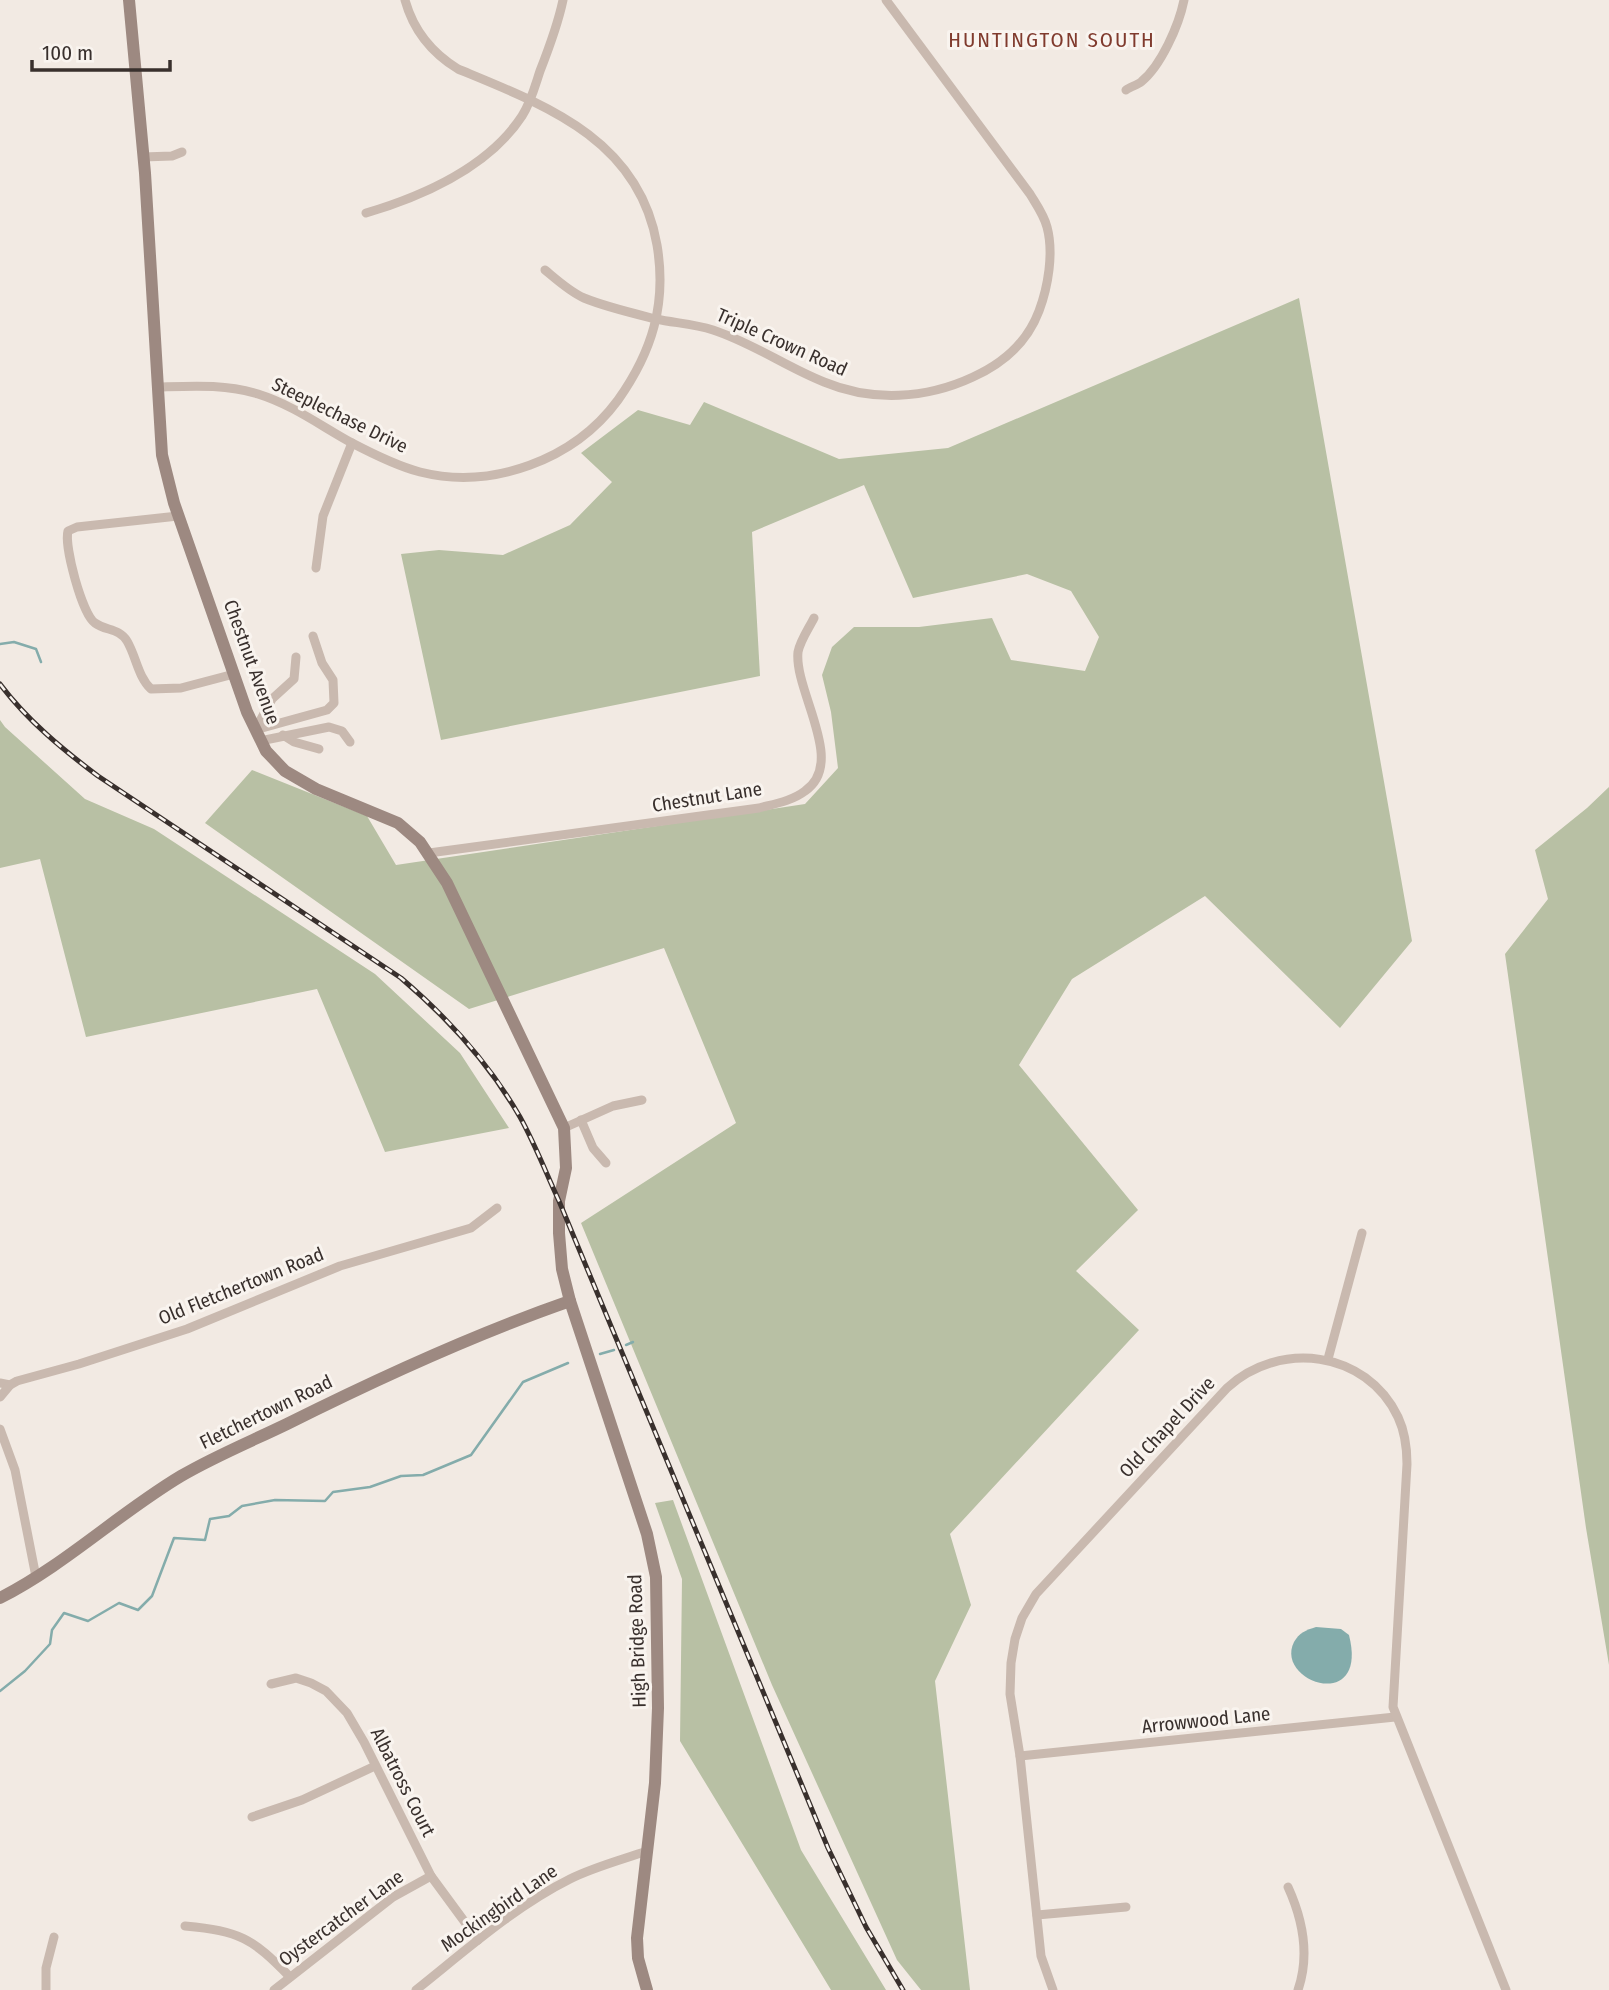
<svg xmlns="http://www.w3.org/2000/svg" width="1609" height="1990" viewBox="0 0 1609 1990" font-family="'Fira Sans Condensed',sans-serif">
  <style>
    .green { fill: #b8c0a4 }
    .water { fill: #84acab }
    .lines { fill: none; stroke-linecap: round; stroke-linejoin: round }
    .stream { stroke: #84acab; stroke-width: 2.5 }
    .street { stroke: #c9b9af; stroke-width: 9 }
    .secondary { stroke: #9d8981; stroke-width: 12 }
    .rail-casing { stroke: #39302d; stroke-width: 5 }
    .rail { stroke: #f9f4ef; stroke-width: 2.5; stroke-dasharray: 8; stroke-linecap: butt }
    .labels { text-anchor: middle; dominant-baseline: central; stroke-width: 6; stroke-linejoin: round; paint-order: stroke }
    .street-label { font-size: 19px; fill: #39302d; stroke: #f9f4ef }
    .neighbourhood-label { font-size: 21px; letter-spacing: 2px; fill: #803b2e; stroke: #f9f4ef }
  </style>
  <rect width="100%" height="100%" fill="#f2eae3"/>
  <g class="green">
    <polygon points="1299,298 1412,941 1340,1028 1205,896 1072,979 1019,1065 1138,1210 1076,1271 1139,1330 950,1534 971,1605 935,1681 970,1990 921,1990 897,1960 772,1685 581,1223 736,1123 664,948 469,1009 205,823 252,770 367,816 396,865 805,804 838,768 831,712 822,675 832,647 854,627 919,627 992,618 1011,660 1085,671 1099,637 1071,591 1027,574 913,598 864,485 752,532 760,676 441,740 401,554 439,550 503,555 570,525 612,482 581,453 638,410 690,425 704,402 839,459 948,448"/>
    <polygon points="0,720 5,727 85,799 154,829 375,974 460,1053 509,1128 385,1152 317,989 86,1037 40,859 0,868"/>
    <polygon points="1609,787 1609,1665 1586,1528 1505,954 1548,899 1535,850 1587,808"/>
    <polygon points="673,1500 801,1850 886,1990 831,1990 680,1741 682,1579 655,1503"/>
  </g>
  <path class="water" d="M1316 1627 1341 1629 1349 1635C1369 1714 1274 1682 1294 1642 1299 1633 1306 1630 1316 1627Z"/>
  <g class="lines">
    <g class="stream">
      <polyline points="0,644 14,642 36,649 41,662"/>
      <polyline points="626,1345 633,1342"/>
      <polyline points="600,1354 614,1350"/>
      <polyline points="0,1691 25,1671 50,1644 52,1630 64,1613 88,1621 119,1603 138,1610 152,1596 174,1538 205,1540 210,1519 229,1516 242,1506 275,1500 325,1501 333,1492 370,1487 401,1476 423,1475 471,1455 523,1382 568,1363"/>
    </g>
    <g class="street">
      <path d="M1126 90C1130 87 1137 85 1141 82 1161 66 1179 25 1184 0"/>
      <polyline points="143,157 172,156 182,152"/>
      <path d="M366 213C423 196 488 168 522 116 531 102 535 86 540 71 549 48 558 24 563 0"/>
      <path d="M545 270C557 280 570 292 584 298 606 307 632 313 656 319 675 323 694 324 713 330 753 343 786 367 824 382 872 402 926 399 973 377 1004 363 1027 343 1039 311 1048 287 1054 253 1047 227 1044 215 1036 204 1030 194L886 0"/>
      <path d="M159 387C193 386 226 384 258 394 293 405 321 426 352 443 373 454 397 466 420 472 492 490 574 460 618 400 652 352 667 304 657 245 639 139 545 105 458 69 432 53 413 29 405 0"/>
      <path d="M178 516 77 527 68 531C64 546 82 614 95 623 106 631 119 628 127 641 136 656 138 677 151 689L181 688 234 674"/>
      <polyline points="316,568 323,516 352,443"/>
      <polyline points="255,730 327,710 334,703 333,680 322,663 313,636"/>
      <polyline points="255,730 272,699 294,679 296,657"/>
      <polyline points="283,735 294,742 319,749"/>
      <polyline points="260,741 329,727 342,731 350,742"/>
      <path d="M429 853 759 808C774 804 792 801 805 791 847 762 794 692 798 652 800 641 809 628 814 618"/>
      <polyline points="581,1120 593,1148 606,1163"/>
      <polyline points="564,1128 613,1106 642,1100"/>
      <polyline points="1328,1359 1362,1233"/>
      <polyline points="0,1383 10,1385"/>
      <polyline points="0,1397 10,1385 17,1381 79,1364 187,1329 340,1266 471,1228 497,1208"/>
      <polyline points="0,1429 15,1470 36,1577"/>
      <polyline points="271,1684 296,1678 311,1683 326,1691 347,1713 364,1742 431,1876 478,1940"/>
      <polyline points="1020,1756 1395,1717"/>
      <polyline points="252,1817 302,1800 375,1766"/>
      <path d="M1288 1887C1303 1920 1310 1955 1298 1990"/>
      <polyline points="1037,1915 1126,1907"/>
      <path d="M185 1926C240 1931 252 1938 290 1977"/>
      <polyline points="46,1990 46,1968 54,1937"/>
      <polyline points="274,1990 393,1897 431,1876"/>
      <path d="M416 1990C465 1951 514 1907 570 1879 594 1867 621 1860 647 1851"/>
      <path d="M1053 1990 1041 1956 1020 1756 1010 1694 1011 1663 1015 1639 1022 1618 1036 1594 1227 1388C1279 1340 1366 1350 1398 1417 1405 1432 1407 1448 1407 1464L1393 1707 1506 1990"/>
    </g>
    <g class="secondary">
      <polyline points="129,0 145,173 162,455 174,503 247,712 266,751 285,771 316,789 398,823 420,842 447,883 564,1128 566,1168 559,1201 559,1233 562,1269 570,1301 647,1534 656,1577 658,1708 655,1783 637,1938 638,1958 647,1990"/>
      <path d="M0 1598C65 1565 119 1513 181 1476 215 1456 252 1441 287 1424 379 1378 472 1335 570 1301"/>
    </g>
    <g class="rail-casing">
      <path id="rail" d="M0 684C27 720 62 749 98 776L401 978C449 1019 489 1063 520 1117 535 1144 546 1173 559 1201L828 1848 866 1927 903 1990"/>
    </g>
    <use href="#rail" class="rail"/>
  </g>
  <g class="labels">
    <g class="street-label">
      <text transform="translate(782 342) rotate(24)">Triple Crown Road</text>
      <text transform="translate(340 415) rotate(26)">Steeplechase Drive</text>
      <text transform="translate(252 662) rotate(70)">Chestnut Avenue</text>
      <text transform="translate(707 797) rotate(-9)">Chestnut Lane</text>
      <text transform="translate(241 1286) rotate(-22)">Old Fletchertown Road</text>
      <text transform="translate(266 1412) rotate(-26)">Fletchertown Road</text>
      <text transform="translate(1167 1427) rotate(-47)">Old Chapel Drive</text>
      <text transform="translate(637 1641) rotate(-92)">High Bridge Road</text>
      <text transform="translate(1206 1720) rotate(-6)">Arrowwood Lane</text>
      <text transform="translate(403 1782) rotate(63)">Albatross Court</text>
      <text transform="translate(499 1908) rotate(-35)">Mockingbird Lane</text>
      <text transform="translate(341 1918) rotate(-36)">Oystercatcher Lane</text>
    </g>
    <g class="neighbourhood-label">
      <text x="1052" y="40">HUNTINGTON SOUTH</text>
    </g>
  </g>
  <path d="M32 60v10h138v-10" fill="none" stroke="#39302d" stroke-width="3.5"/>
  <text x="42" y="60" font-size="21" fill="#39302d" stroke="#f9f4ef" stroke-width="5" paint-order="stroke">100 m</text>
</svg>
